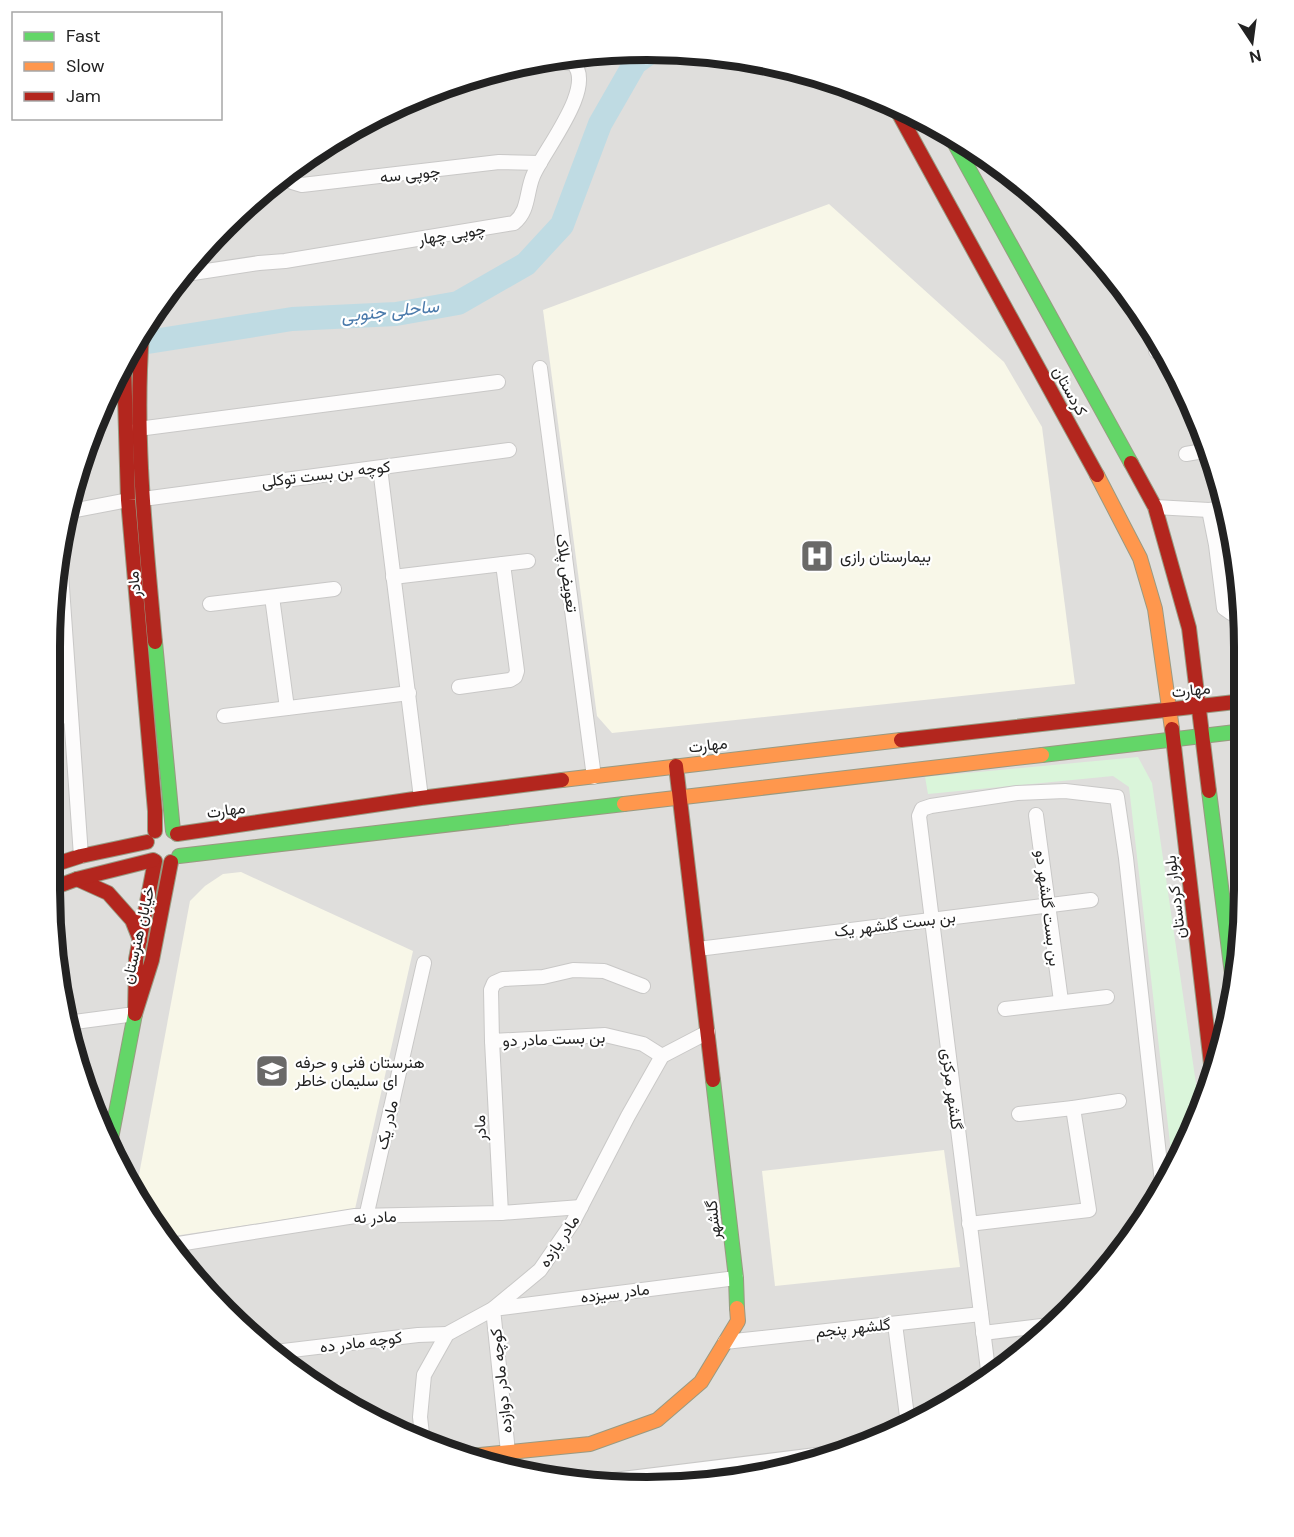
<svg xmlns="http://www.w3.org/2000/svg" width="1294" height="1537" viewBox="0 0 1294 1537" font-family="'DM Sans',Vazirmatn,sans-serif">
  <style>
    .residential { fill: #dfdedc }
    .education { fill: #f8f7e8 }
    .park { fill: #daf5da }
    .lines { fill: none; stroke-linecap: round; stroke-linejoin: round }
    .river { stroke: #bfdbe3; stroke-width: 24 }
    .street-casing { stroke: #c9c8c7; stroke-width: 16 }
    .fast-casing { stroke: #999a82; stroke-width: 16 }
    .slow-casing { stroke: #999a82; stroke-width: 16 }
    .jam-casing { stroke: #999a82; stroke-width: 16 }
    .street { stroke: #fdfcfc; stroke-width: 14 }
    .fast { stroke: #63d668; stroke-width: 14 }
    .slow { stroke: #ff974d; stroke-width: 14 }
    .jam { stroke: #b3261e; stroke-width: 14 }
    .labels { text-anchor: middle; dominant-baseline: central; stroke-width: 4.5; stroke-linejoin: round; paint-order: stroke }
    .street-label { font-size: 16px; fill: #222; stroke: #fff }
    .poi-label { font-size: 16px; fill: #222; stroke: #fff; text-anchor: start }
    .water-label { font-size: 18px; font-style: italic; fill: #4a7aab; stroke: #fff }
    .rim { fill: none; stroke: #222; stroke-width: 8 }
  </style>
  <rect width="100%" height="100%" fill="#f0eeeb"/>
  <polygon class="residential" points="647,50 764,61 786,68 876,95 979,150 1070,225 1144,315 1199,419 1233,530 1244,647 1243,929 1213,1082 1165,1188 1096,1284 979,1387 875,1442 725,1482 569,1482 419,1442 315,1387 198,1284 111,1155 70,1044 50,890 55,569 70,492 111,383 173,284 253,198 315,150 419,95 531,61"/>
  <g class="education">
    <polygon points="829,204 1004,362 1042,427 1075,684 612,733 597,716 543,310"/>
    <polygon points="241,872 413,951 355,1209 167,1237 136,1191 190,901 205,886 223,874"/>
    <polygon points="944,1150 960,1267 775,1286 762,1171"/>
  </g>
  <polygon class="park" points="1138,757 1152,783 1200,1111 1173,1169 1129,787 1113,776 928,794 925,777"/>
  <g class="lines">
    <polyline class="river" points="135,344 292,319 396,314 458,303 526,264 562,225 600,124 635,63 653,50"/>
    <g class="street-casing">
      <g id="street">
        <polyline points="287,172 292,182 302,185 499,162 540,163"/>
        <path d="M180 275 259 263 285 261 514 223C529 211 526 193 533 176 543 151 597 87 573 63L540 60"/>
        <polyline points="1156,351 1163,350"/>
        <polyline points="540,368 594,777"/>
        <polyline points="138,429 498,382"/>
        <polyline points="1186,454 1209,450"/>
        <polyline points="380,468 421,798"/>
        <polyline points="143,499 509,450"/>
        <polyline points="1155,507 1209,510 1226,508"/>
        <polyline points="1209,510 1216,545 1224,608 1231,613 1241,611"/>
        <polyline points="66,512 128,500"/>
        <polyline points="59,545 81,856"/>
        <polyline points="393,577 528,561"/>
        <polyline points="272,597 287,708"/>
        <polyline points="210,604 334,589"/>
        <polyline points="459,687 510,680 515,677 517,671 503,564"/>
        <polyline points="224,716 409,693"/>
        <polyline points="52,717 71,716"/>
        <polyline points="1036,815 1061,1001"/>
        <polyline points="698,949 1091,900"/>
        <polyline points="643,986 604,971 573,970 543,977 503,979 494,983 491,990 492,1041 605,1035 643,1044 662,1056"/>
        <polyline points="1005,1009 1107,997"/>
        <polyline points="67,1023 135,1014"/>
        <polyline points="492,1041 501,1213"/>
        <polyline points="1019,1114 1073,1108"/>
        <polyline points="366,1217 424,963"/>
        <polyline points="969,1224 1089,1210 1073,1108 1119,1101"/>
        <polyline points="172,1245 355,1216 501,1213 581,1207"/>
        <polyline points="895,1324 908,1424"/>
        <polyline points="983,1333 1050,1325"/>
        <polyline points="725,1342 981,1314"/>
        <polyline points="275,1352 418,1335 447,1334"/>
        <polyline points="989,1378 919,816 922,809 931,806 1017,793 1065,791 1117,797 1126,858 1163,1191"/>
        <polyline points="423,1443 420,1417 424,1375 447,1334 493,1309 540,1270 573,1222 628,1116 662,1056 708,1032"/>
        <polyline points="508,1452 493,1309 736,1278"/>
        <polyline points="598,1482 824,1454 824,1456"/>
      </g>
    </g>
    <g class="fast-casing">
      <g id="fast">
        <polyline points="950,135 1131,463"/>
        <polyline points="155,642 173,831"/>
        <polyline points="1042,755 1244,731"/>
        <polyline points="1209,791 1233,982"/>
        <polyline points="179,856 624,804"/>
        <polyline points="713,1080 736,1278 737,1308"/>
        <polyline points="109,1149 135,1014"/>
      </g>
    </g>
    <g class="slow-casing">
      <g id="slow">
        <polyline points="1097,475 1140,558 1155,609 1172,729"/>
        <polyline points="562,780 901,740"/>
        <polyline points="624,804 1042,755"/>
        <polyline points="470,1456 590,1444 657,1420 701,1382 738,1321 737,1308"/>
      </g>
    </g>
    <g class="jam-casing">
      <g id="jam">
        <polyline points="894,105 1097,475"/>
        <path d="M142 334C134 437 146 540 155 642"/>
        <polyline points="124,363 128,500 155,811 155,831"/>
        <polyline points="1131,463 1155,507 1189,628 1209,791"/>
        <polyline points="1172,729 1213,1081"/>
        <polyline points="901,740 1244,701"/>
        <polyline points="676,766 713,1080"/>
        <polyline points="177,834 421,798 562,780"/>
        <polyline points="155,861 136,959 135,1014 152,960 171,862"/>
        <polyline points="50,866 81,856 147,842"/>
        <polyline points="77,879 108,893 132,920 140,940"/>
        <polyline points="50,889 77,879 153,860"/>
      </g>
    </g>
    <use href="#street" class="street"/>
    <use href="#fast" class="fast"/>
    <use href="#slow" class="slow"/>
    <use href="#jam" class="jam"/>
  </g>
  <defs>
    <g id="hospital-square" transform="scale(1.725)"><rect x="-9" y="-9" width="18" height="18" rx="4" fill="#6a6968" stroke="#fff"/><path d="M-5-5h3v3.5h4V-5h3V5h-3V1.5h-4V5h-3Z" fill="#fff"/></g>
    <g id="school-square" transform="scale(1.725)"><rect x="-9" y="-9" width="18" height="18" rx="4" fill="#6a6968" stroke="#fff"/><path d="M0-5L7-2L0 1L-7-2ZM-4 1L0 2.5L4 1V4Q0 6-4 4Z" fill="#fff"/></g>
  </defs>
  <g fill-rule="evenodd">
    <use href="#hospital-square" x="817" y="556"/>
    <use href="#school-square" x="272" y="1071"/>
  </g>
  <g class="labels">
    <g class="street-label">
      <text transform="translate(410 174) rotate(-6)">چوپی سه</text>
      <text transform="translate(452 234) rotate(-9)">چوپی چهار</text>
      <text transform="translate(1070 391) rotate(61)">کردستان</text>
      <text transform="translate(326 474) rotate(-7)">کوچه بن بست توکلی</text>
      <text transform="translate(567 573) rotate(82)">تعویض پلاک</text>
      <text transform="translate(134 584) rotate(-95)">مادر</text>
      <text transform="translate(1191 690) rotate(-6)">مهارت</text>
      <text transform="translate(708 745) rotate(-7)">مهارت</text>
      <text transform="translate(226 810) rotate(-8)">مهارت</text>
      <text transform="translate(1175 897) rotate(-97)">بلوار کردستان</text>
      <text transform="translate(1048 908) rotate(83)">بن بست گلشهر دو</text>
      <text transform="translate(895 924) rotate(-7)">بن بست گلشهر یک</text>
      <text transform="translate(138 935) rotate(-77)">خیابان هنرستان</text>
      <text transform="translate(554 1039) rotate(-2)">بن بست مادر دو</text>
      <text transform="translate(952 1089) rotate(83)">گلشهر مرکزی</text>
      <text transform="translate(387 1125) rotate(-77)">مادر یک</text>
      <text transform="translate(480 1128) rotate(-93)">مادر</text>
      <text transform="translate(375 1217) rotate(-2)">مادر نه</text>
      <text transform="translate(713 1220) rotate(-96)">گلشهر</text>
      <text transform="translate(559 1241) rotate(-56)">مادر یازده</text>
      <text transform="translate(615 1293) rotate(-7)">مادر سیزده</text>
      <text transform="translate(853 1328) rotate(-6)">گلشهر پنجم</text>
      <text transform="translate(361 1342) rotate(-7)">کوچه مادر ده</text>
      <text transform="translate(501 1381) rotate(-96)">کوچه مادر دوازده</text>
    </g>
    <g class="poi-label">
      <text x="840" y="556">بیمارستان رازی</text>
      <text x="295" y="1062">هنرستان فنی و حرفه<tspan x="295" dy="18">ای سلیمان خاطر</tspan></text>
    </g>
    <g class="water-label">
      <text transform="translate(390 311) rotate(-6)">ساحلی جنوبی</text>
    </g>
  </g>
  <path d="M0 0H1294V1537H0ZM647 60H647A587 587 0 0 1 1234 647V890A587 587 0 0 1 647 1477H647A587 587 0 0 1 60 890V647A587 587 0 0 1 647 60Z" fill="#fff" fill-rule="evenodd"/>
  <path class="rim" d="M647 60H647A587 587 0 0 1 1234 647V890A587 587 0 0 1 647 1477H647A587 587 0 0 1 60 890V647A587 587 0 0 1 647 60Z"/>
  <rect x="12" y="12" width="210" height="108" fill="#ffffff" stroke="#a7a7a7" stroke-width="1.5"/>
  <rect x="24" y="32" width="30" height="9" fill="#63d668" stroke="#a7a7a7" stroke-width="1.5"/>
  <text x="66" y="42" font-size="18" fill="#222222">Fast</text>
  <rect x="24" y="62" width="30" height="9" fill="#ff974d" stroke="#a7a7a7" stroke-width="1.5"/>
  <text x="66" y="72" font-size="18" fill="#222222">Slow</text>
  <rect x="24" y="92" width="30" height="9" fill="#b3261e" stroke="#a7a7a7" stroke-width="1.5"/>
  <text x="66" y="102" font-size="18" fill="#222222">Jam</text>
  <g transform="translate(1252 42) rotate(167)" stroke="#ffffff" stroke-width="4.5" paint-order="stroke">
  <path d="M0-4.5L10 22L0 15L-10 22Z" fill="#222222"/>
  <text y="-9" font-size="16" font-weight="bold" text-anchor="middle" fill="#222222">N</text>
  </g>
</svg>
